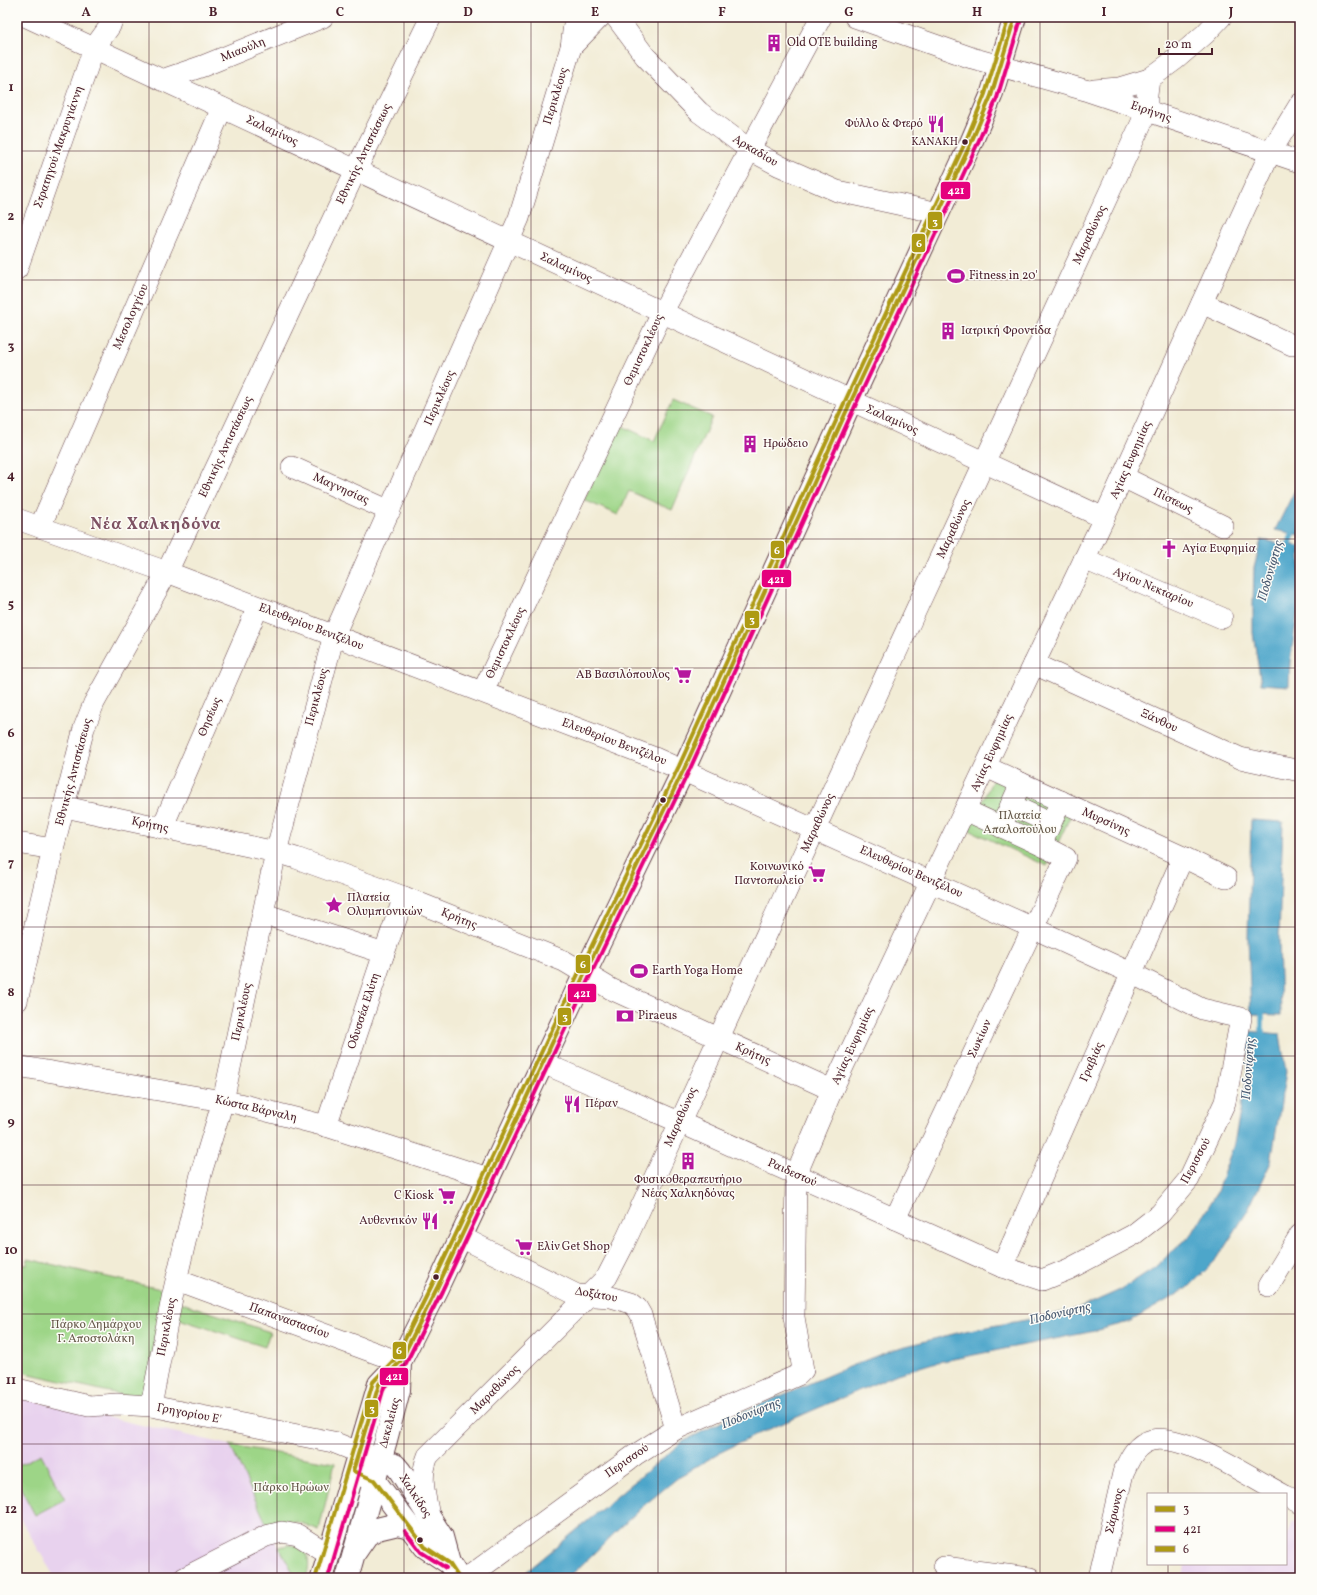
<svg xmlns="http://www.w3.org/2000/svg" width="1317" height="1595" viewBox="0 0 1317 1595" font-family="Vollkorn,serif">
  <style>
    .built { fill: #e8d2ee }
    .green { fill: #9dd587; stroke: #747a59 }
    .water { fill: #4da6ca; stroke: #4c627a }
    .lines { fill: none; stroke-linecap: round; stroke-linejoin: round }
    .stream { stroke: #4da6ca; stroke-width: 5.5 }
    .minor-casing { stroke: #633e45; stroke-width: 22 }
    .major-casing { stroke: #633e45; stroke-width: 24 }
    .minor { stroke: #fff; stroke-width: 21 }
    .major { stroke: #fff; stroke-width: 22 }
    .bus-1-casing { stroke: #fdfcf7; stroke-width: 7 }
    .bus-2-casing { stroke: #fdfcf7; stroke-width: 7 }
    .bus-3-casing { stroke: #fdfcf7; stroke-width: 7 }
    .bus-1 { stroke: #ae9a13; stroke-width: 4 }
    .bus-2 { stroke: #e5007d; stroke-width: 4 }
    .bus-3 { stroke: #ae9a13; stroke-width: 4 }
    .grid { fill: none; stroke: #4a1f2b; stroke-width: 1; stroke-opacity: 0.55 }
    .bus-dot { fill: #4a1f2b; stroke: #fdfcf7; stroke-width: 1.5 }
    .labels { text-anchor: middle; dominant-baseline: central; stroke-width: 3; stroke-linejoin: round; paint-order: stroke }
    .bus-label { font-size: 11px; fill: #4a1f2b; stroke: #fdfcf7; text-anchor: end }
    .poi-label { font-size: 12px; fill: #4a1f2b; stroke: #fdfcf7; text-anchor: start }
    .street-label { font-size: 12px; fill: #4a1f2b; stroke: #fdfcf7 }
    .park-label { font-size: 12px; fill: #635647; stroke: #fdfcf7 }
    .water-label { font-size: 13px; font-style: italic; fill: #4b5c73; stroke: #fdfcf7 }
    .district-label { font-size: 16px; font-weight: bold; letter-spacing: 1px; fill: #7e5263; stroke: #fdfcf7 }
    .line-badge { stroke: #fdfcf7; stroke-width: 1.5 }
    .badge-label { font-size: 11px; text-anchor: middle; font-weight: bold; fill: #fff }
    .neatline { fill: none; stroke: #4a1f2b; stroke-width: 1.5 }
    .grid-label { font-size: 13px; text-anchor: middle; font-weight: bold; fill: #4a1f2b }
  </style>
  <rect width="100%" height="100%" fill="#fdfcf7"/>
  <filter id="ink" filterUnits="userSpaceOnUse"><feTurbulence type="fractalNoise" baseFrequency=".025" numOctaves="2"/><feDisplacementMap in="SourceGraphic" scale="8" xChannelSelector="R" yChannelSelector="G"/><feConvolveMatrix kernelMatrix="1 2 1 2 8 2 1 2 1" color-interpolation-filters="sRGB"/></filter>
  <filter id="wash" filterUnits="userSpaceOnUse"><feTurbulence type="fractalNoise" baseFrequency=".012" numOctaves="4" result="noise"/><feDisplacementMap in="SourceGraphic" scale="16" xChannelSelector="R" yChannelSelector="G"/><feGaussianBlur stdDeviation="0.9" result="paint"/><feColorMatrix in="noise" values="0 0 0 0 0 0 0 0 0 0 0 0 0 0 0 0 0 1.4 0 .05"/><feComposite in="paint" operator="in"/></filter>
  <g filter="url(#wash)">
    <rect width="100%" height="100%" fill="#f2ecd6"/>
    <g class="built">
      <polygon points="17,1397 230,1445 276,1542 296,1578 55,1578 17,1513"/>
      <polygon points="1293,1521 1300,1525 1300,1578 1183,1578 1185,1564 1286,1564 1286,1534 1288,1535"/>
    </g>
    <g class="green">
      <polygon points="673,400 712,417 672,510 629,491 618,515 584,500 618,424 654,441"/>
      <polygon points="993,779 1071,815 1047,866 969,830"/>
      <polygon points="28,1259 165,1290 149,1401 17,1371 18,1264 27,1265"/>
      <polygon points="179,1302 270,1332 265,1347 176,1318"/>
      <path d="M230 1445 335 1463 319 1530C297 1521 291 1518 267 1525Z"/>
      <polygon points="41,1454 65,1499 35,1515 17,1481 17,1466"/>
      <path d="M289 1545C308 1546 312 1561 306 1578H296L279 1547Z"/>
    </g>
    <g class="water">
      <polygon points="1300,480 1300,535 1275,530"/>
      <polygon points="1261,540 1300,546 1300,596 1290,662 1289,686 1261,684 1253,633 1253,603 1254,568"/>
      <polygon points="1251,820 1283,822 1279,938 1281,1015 1251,1014 1248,938"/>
      <polygon points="1249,1031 1280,1034 1286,1072 1271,1162 1247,1212 1217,1259 1188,1288 1129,1322 1095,1331 933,1363 897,1374 758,1434 721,1452 680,1476 642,1507 568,1578 519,1578 682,1442 729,1418 843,1369 894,1349 969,1330 1037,1318 1080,1308 1120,1290 1154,1268 1192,1234 1216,1194 1234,1144 1248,1068"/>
    </g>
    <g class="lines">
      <g class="stream">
        <polyline points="1287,550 1294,528"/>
        <polyline points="1262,1040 1262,1008"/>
      </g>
    </g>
  </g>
  <g filter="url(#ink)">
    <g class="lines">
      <g class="minor-casing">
        <g id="minor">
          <polyline points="27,17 1104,518"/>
          <polyline points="616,17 645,56 699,112 750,150 780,166 837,191 939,213"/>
          <polyline points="855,17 972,58 1085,90 1300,162"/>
          <polyline points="571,47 600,17"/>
          <polyline points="162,80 203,66 323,17"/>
          <polyline points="1094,90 1119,88 1149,79 1176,59 1205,34 1221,17"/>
          <polyline points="17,269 94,48 110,26 113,17"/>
          <polyline points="1202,303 1292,345"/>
          <polyline points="292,467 390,511"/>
          <polyline points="1123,477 1223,526"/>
          <polyline points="17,519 167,572 655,758 1033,928 1131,973 1202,1009 1241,1018 1225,1102 1189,1179 1160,1214 1133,1235 1069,1269 1042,1280 1002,1267 679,1122 543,1063"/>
          <polyline points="40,527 222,108"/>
          <polyline points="1084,559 1222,618"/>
          <polyline points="1034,664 1240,758 1300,771"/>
          <polyline points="483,691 662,313 821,17"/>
          <polyline points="986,767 1183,857 1226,878"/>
          <polyline points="1011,805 1050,823"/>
          <polyline points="65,807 276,852 296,858 404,897 564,961 611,989 832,1090"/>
          <polyline points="1001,827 1021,783"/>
          <polyline points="162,828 258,607"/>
          <polyline points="17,843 53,849"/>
          <polyline points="1041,845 1061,801"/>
          <polyline points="264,914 384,953"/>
          <polyline points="17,1001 53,849 84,728 94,703 167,572 356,170 431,17"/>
          <polyline points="17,1066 240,1104 326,1126 488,1178"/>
          <polyline points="326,1126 384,953 404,897"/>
          <polyline points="895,1219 1066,858 1041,845 965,810"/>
          <polyline points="461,1237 577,1295 611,1297 631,1303 637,1308 641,1315 676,1429"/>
          <polyline points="1002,1267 1183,857"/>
          <polyline points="177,1280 400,1362"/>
          <polyline points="1269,1286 1300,1235"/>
          <polyline points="17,1389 89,1406 117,1404 151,1406 333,1442 358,1452"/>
          <polyline points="151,1406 172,1298 202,1170 223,1101 276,852 334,635 519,218 571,47 575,17"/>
          <polyline points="1286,1496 1300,1503"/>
          <path d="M429 1516C425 1494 419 1478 428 1456L607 1277 624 1244C796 865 973 489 1147 111V95L1149 79"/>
          <polyline points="944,1567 1030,1578"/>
          <polyline points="184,1578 266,1536 282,1532 298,1535 328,1554"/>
          <polyline points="467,1578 635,1455 676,1429 798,1375 803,1370 794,1317 796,1175 832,1090 1034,664 1104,518 1270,153 1300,104"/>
          <path d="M1099 1578 1123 1473C1129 1460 1135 1444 1152 1440 1186 1433 1251 1478 1282 1494"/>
        </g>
      </g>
      <g class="major-casing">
        <g id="major">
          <polyline points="367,1455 395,1465 400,1471 442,1537 449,1563"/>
          <polyline points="363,1476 374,1480 425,1547 449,1563 459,1578"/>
          <polyline points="356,1551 367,1535 377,1529 398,1524 410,1527"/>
          <polyline points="322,1578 379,1384 400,1362 437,1288 585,973 684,769 851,401 970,145 991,96 1015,17"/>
          <polyline points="347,1578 386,1440 399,1390 400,1362"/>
        </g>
      </g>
      <use href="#minor" class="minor"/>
      <use href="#major" class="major"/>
      <g class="bus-1-casing">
        <polyline id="bus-1" points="459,1578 449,1563 425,1547 374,1480 353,1471 379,1384 400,1362 437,1288 585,973 684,769 851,401 970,145 991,96 1015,17"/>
      </g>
      <g class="bus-2-casing">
        <g id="bus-2">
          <polyline points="405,1531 421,1552 446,1568"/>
          <polyline points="328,1578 384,1387 405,1365 442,1291 590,976 689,771 856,404 976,147 997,98 1021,19"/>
        </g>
      </g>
      <g class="bus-3-casing">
        <polyline id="bus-3" points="316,1576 373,1382 395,1359 432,1285 580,970 679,766 846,399 965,143 985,94 1009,17"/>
      </g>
      <use href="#bus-1" class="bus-1"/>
      <use href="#bus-2" class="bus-2"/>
      <use href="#bus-3" class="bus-3"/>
    </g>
  </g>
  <path class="grid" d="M149 17V1578M277 17V1578M404 17V1578M531 17V1578M658 17V1578M786 17V1578M913 17V1578M1040 17V1578M1168 17V1494M17 151H1300M17 280H1300M17 410H1300M17 539H1300M17 668H1300M17 798H1300M17 927H1300M17 1056H1300M17 1185H1300M17 1314H1300M17 1444H1300M1168 1564V1578"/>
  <defs>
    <g id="building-bare" transform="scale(1.38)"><path d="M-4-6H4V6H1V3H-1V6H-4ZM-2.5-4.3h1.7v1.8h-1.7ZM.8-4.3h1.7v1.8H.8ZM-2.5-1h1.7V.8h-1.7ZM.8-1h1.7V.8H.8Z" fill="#b5179e" stroke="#fdfcf7" stroke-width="2.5" paint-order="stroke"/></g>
    <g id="restaurant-bare" transform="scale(1.38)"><path d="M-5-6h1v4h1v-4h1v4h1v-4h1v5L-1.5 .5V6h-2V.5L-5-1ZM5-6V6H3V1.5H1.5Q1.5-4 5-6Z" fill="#b5179e" stroke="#fdfcf7" stroke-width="2.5" paint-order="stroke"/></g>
    <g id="stadium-bare" transform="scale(1.38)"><path d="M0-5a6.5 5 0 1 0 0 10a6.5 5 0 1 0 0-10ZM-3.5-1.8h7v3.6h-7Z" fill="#b5179e" stroke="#fdfcf7" stroke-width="2.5" paint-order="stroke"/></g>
    <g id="church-bare" transform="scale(1.38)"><path d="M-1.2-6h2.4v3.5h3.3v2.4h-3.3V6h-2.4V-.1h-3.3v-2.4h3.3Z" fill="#b5179e" stroke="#fdfcf7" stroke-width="2.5" paint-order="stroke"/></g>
    <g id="supermarket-bare" transform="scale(1.38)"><path d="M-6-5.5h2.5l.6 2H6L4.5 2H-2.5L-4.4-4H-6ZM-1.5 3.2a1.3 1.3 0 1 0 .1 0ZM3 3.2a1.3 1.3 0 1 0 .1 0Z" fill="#b5179e" stroke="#fdfcf7" stroke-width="2.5" paint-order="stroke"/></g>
    <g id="sight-bare" transform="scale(1.38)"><path d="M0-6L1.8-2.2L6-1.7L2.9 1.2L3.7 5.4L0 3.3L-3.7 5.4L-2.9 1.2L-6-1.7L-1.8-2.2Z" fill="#b5179e" stroke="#fdfcf7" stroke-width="2.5" paint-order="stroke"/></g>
    <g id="bank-bare" transform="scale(1.38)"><path d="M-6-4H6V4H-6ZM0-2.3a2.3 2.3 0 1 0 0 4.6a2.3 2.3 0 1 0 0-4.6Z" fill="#b5179e" stroke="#fdfcf7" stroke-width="2.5" paint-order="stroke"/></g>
  </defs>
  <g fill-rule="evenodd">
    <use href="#building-bare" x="774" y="43"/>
    <use href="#restaurant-bare" x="936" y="124"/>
    <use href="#stadium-bare" x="956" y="276"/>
    <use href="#building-bare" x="948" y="331"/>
    <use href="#building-bare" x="750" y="444"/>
    <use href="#church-bare" x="1169" y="549"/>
    <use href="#supermarket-bare" x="683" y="675"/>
    <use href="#supermarket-bare" x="817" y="874"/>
    <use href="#sight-bare" x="334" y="905"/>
    <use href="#stadium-bare" x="639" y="971"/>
    <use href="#bank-bare" x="625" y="1016"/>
    <use href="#restaurant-bare" x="572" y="1104"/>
    <use href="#building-bare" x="688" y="1161"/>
    <use href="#supermarket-bare" x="447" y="1196"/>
    <use href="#restaurant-bare" x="430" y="1221"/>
    <use href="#supermarket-bare" x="524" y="1247"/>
  </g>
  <g class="bus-dot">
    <circle cx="965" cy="142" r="3.5"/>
    <circle cx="663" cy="800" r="3.5"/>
    <circle cx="436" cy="1277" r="3.5"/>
    <circle cx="420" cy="1540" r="3.5"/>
  </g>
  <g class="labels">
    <g class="bus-label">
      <text x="958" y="142">ΚΑΝΑΚΗ</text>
    </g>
    <g class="poi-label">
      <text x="787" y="43">Old OTE building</text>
      <text x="923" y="124" text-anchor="end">Φύλλο &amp; Φτερό</text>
      <text x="969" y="276">Fitness in 20'</text>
      <text x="961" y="331">Ιατρική Φροντίδα</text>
      <text x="763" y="444">Ηρώδειο</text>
      <text x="1182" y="549">Αγία Ευφημία</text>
      <text x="670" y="675" text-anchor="end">ΑΒ Βασιλόπουλος</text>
      <text x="804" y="867" text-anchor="end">Κοινωνικό<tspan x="804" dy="14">Παντοπωλείο</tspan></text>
      <text x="347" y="898">Πλατεία<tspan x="347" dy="14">Ολυμπιονικών</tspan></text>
      <text x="652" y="971">Earth Yoga Home</text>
      <text x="638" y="1016">Piraeus</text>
      <text x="585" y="1104">Πέραν</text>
      <text x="688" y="1180" text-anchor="middle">Φυσικοθεραπευτήριο<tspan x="688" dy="14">Νέας Χαλκηδόνας</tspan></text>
      <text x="434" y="1196" text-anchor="end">C Kiosk</text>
      <text x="417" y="1221" text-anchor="end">Αυθεντικόν</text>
      <text x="537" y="1247">Ελίν Get Shop</text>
    </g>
    <g class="street-label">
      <text transform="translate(243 50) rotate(-22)">Μιαούλη</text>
      <text transform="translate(556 96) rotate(-73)">Περικλέους</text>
      <text transform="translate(1151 112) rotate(19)">Ειρήνης</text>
      <text transform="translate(272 131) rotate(25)">Σαλαμίνος</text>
      <text transform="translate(59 147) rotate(-71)">Στρατηγού Μακρυγιάννη</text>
      <text transform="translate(755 151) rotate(31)">Αρκαδίου</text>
      <text transform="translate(364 154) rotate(-64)">Εθνικής Αντιστάσεως</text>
      <text transform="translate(1090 235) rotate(-65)">Μαραθώνος</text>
      <text transform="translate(566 268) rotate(25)">Σαλαμίνος</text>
      <text transform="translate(131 317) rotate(-66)">Μεσολογγίου</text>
      <text transform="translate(644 350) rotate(-65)">Θεμιστοκλέους</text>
      <text transform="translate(440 398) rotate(-66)">Περικλέους</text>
      <text transform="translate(892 420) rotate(24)">Σαλαμίνος</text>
      <text transform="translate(226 447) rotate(-65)">Εθνικής Αντιστάσεως</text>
      <text transform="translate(1131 460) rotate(-66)">Αγίας Ευφημίας</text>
      <text transform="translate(341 489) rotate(24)">Μαγνησίας</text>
      <text transform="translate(1173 501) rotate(26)">Πίστεως</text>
      <text transform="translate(954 529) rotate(-65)">Μαραθώνος</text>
      <text transform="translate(1153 588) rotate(23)">Αγίου Νεκταρίου</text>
      <text transform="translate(311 627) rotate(21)">Ελευθερίου Βενιζέλου</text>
      <text transform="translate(506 643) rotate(-65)">Θεμιστοκλέους</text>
      <text transform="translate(317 697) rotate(-75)">Περικλέους</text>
      <text transform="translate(210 717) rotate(-67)">Θησέως</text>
      <text transform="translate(1159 721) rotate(25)">Ξάνθου</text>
      <text transform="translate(614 742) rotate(21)">Ελευθερίου Βενιζέλου</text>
      <text transform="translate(992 753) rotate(-65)">Αγίας Ευφημίας</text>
      <text transform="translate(74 772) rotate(-75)">Εθνικής Αντιστάσεως</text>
      <text transform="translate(1106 822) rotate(24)">Μυρσίνης</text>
      <text transform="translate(818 823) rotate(-65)">Μαραθώνος</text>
      <text transform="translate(150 825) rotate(12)">Κρήτης</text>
      <text transform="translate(911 872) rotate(24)">Ελευθερίου Βενιζέλου</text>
      <text transform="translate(459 919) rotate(22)">Κρήτης</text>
      <text transform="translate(364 1011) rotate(-72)">Οδυσσέα Ελύτη</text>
      <text transform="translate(242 1012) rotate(-78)">Περικλέους</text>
      <text transform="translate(980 1039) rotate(-65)">Σωκίων</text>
      <text transform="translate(853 1046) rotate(-65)">Αγίας Ευφημίας</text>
      <text transform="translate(753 1054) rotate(24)">Κρήτης</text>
      <text transform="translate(1092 1062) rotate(-66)">Γραβιάς</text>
      <text transform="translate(256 1109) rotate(13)">Κώστα Βάρναλη</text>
      <text transform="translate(681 1117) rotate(-66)">Μαραθώνος</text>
      <text transform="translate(1196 1161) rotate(-62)">Περισσού</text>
      <text transform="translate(792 1173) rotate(24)">Ραιδεστού</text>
      <text transform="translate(596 1295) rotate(10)">Δοξάτου</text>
      <text transform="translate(289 1321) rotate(20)">Παπαναστασίου</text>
      <text transform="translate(167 1327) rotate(-79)">Περικλέους</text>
      <text transform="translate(495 1390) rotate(-45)">Μαραθώνος</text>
      <text transform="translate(189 1414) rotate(11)">Γρηγορίου Ε'</text>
      <text transform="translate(390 1423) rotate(-75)">Δεκελείας</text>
      <text transform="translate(627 1461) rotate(-35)">Περισσού</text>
      <text transform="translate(415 1496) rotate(57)">Χαλκίδος</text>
      <text transform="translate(1115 1511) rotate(-77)">Σάρωνος</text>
    </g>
    <g class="park-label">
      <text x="1020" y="816">Πλατεία<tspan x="1020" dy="14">Απαλοπούλου</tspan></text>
      <text x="96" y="1325">Πάρκο Δημάρχου<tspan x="96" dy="14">Γ. Αποστολάκη</tspan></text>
      <text x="291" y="1488">Πάρκο Ηρώων</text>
    </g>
    <g class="water-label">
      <text transform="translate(1271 571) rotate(-74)">Ποδονίφτης</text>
      <text transform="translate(1249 1069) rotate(-86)">Ποδονίφτης</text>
      <text transform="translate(1060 1314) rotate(-13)">Ποδονίφτης</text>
      <text transform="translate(751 1414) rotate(-22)">Ποδονίφτης</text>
    </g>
    <g class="district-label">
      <text x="156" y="525">Νέα Χαλκηδόνα</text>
    </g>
  </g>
  <g class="line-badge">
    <rect x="940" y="181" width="31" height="19" rx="4" fill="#e5007d"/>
    <rect x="927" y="211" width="16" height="19" rx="4" fill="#ae9a13"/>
    <rect x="911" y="233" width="15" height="20" rx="4" fill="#ae9a13"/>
    <rect x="770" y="540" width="15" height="19" rx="4" fill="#ae9a13"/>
    <rect x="761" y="569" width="31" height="19" rx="4" fill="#e5007d"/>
    <rect x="744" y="610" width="16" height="19" rx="4" fill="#ae9a13"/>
    <rect x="575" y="954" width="16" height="20" rx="4" fill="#ae9a13"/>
    <rect x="567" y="983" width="30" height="20" rx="4" fill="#e5007d"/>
    <rect x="557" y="1007" width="15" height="19" rx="4" fill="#ae9a13"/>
    <rect x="392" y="1341" width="15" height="19" rx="4" fill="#ae9a13"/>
    <rect x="379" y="1367" width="30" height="19" rx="4" fill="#e5007d"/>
    <rect x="364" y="1399" width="15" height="19" rx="4" fill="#ae9a13"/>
  </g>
  <g class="badge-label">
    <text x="956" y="194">421</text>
    <text x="935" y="225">3</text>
    <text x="919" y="247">6</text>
    <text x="777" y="554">6</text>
    <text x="776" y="583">421</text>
    <text x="752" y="623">3</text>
    <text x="583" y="968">6</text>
    <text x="582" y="997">421</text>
    <text x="565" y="1020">3</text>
    <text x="399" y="1354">6</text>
    <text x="394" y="1380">421</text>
    <text x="372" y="1412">3</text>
  </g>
  <rect width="1317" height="1595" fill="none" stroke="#fdfcf7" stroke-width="44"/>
  <rect x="1147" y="1493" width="140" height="72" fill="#fdfcf7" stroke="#b5a4a5"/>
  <rect x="1155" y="1506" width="20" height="6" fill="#ae9a13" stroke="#b5a4a5"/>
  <text x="1183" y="1513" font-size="12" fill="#4a1f2b">3</text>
  <rect x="1155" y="1526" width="20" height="6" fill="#e5007d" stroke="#b5a4a5"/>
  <text x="1183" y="1533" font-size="12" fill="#4a1f2b">421</text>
  <rect x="1155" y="1546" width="20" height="6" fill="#ae9a13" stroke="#b5a4a5"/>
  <text x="1183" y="1553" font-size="12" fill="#4a1f2b">6</text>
  <path d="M1159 48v6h53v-6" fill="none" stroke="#4a1f2b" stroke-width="2"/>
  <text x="1165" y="48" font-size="12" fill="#4a1f2b" stroke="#fdfcf7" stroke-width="3" paint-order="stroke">20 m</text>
  <rect x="22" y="22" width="1273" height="1551" class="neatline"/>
  <g class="grid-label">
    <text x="86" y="16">A</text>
    <text x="213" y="16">B</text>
    <text x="340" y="16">C</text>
    <text x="468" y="16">D</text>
    <text x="595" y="16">E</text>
    <text x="722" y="16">F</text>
    <text x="849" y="16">G</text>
    <text x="977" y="16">H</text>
    <text x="1104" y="16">I</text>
    <text x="1231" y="16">J</text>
    <text x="11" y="91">1</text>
    <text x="11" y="220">2</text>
    <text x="11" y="350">3</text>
    <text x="11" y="479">4</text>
    <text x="11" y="608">5</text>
    <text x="11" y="737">6</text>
    <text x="11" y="867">7</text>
    <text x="11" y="996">8</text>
    <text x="11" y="1125">9</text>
    <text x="11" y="1254">10</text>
    <text x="11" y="1384">11</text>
    <text x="11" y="1513">12</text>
  </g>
</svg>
